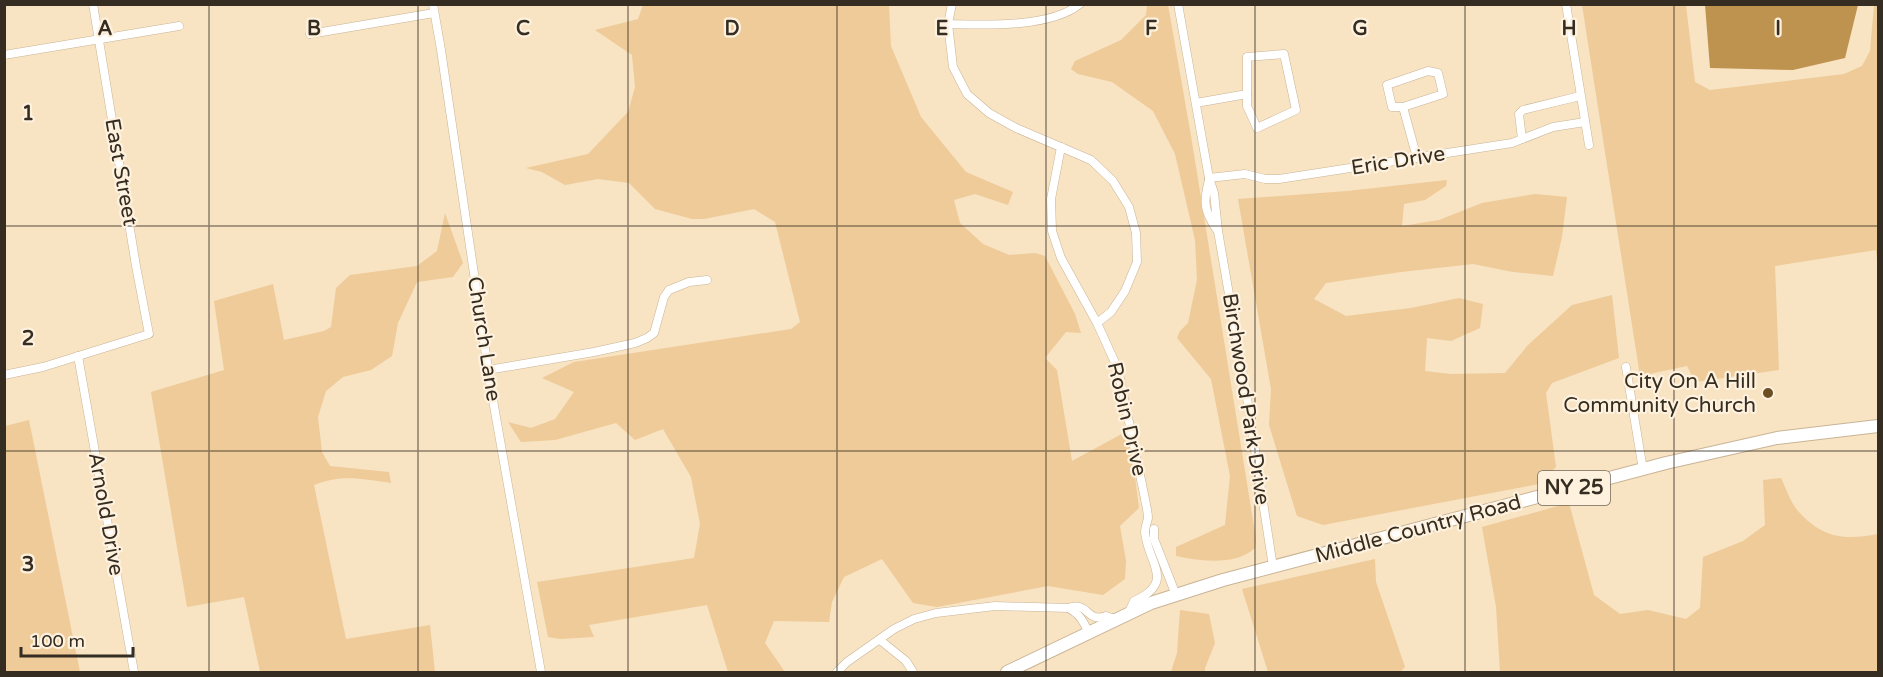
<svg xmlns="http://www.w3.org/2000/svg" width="1883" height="677" viewBox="0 0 1883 677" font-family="'Varela Round',sans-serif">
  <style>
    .green { fill: #eecb98 }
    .water { fill: #be934f }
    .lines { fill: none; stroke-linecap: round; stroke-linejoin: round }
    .street-casing { stroke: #c9b496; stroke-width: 9 }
    .primary-casing { stroke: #c9b496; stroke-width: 14 }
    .street { stroke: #fff; stroke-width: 8 }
    .primary { stroke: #fff; stroke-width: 12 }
    .grid { fill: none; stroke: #352d21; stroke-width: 1.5; stroke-opacity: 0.55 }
    .poi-dot { fill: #6c5023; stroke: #fef1de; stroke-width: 2 }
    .labels { text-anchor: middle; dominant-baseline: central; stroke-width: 4.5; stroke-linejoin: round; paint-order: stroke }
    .shield { fill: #fef1de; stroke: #71685a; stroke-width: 1.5 }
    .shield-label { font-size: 20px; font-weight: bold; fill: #352d21 }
    .street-label { font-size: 21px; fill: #352d21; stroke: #fef1de }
    .poi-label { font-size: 21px; fill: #352d21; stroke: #fef1de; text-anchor: end }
    .grid-label { font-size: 20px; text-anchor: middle; font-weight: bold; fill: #352d21; stroke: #fef1de; stroke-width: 4.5; stroke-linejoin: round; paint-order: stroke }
  </style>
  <rect width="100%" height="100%" fill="#f8e3c3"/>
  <g class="green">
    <polygon points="643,5 889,5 891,46 921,117 966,172 1013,192 1008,205 975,194 954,200 960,223 983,244 1009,255 1035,253 1045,256 1075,314 1081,333 1066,332 1045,358 1057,370 1072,461 1129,430 1139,508 1120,526 1126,561 1125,579 1103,595 1048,586 937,607 913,603 882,559 844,577 832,602 829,622 774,621 765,643 785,672 728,672 707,605 589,625 594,637 560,639 548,637 537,582 694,558 700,524 691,477 663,429 635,440 616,423 555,440 521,442 508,422 531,428 555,419 574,392 542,378 574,362 791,329 800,322 775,222 754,209 704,219 692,219 655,209 629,183 598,179 565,185 542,172 526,168 588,154 628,112 635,87 632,55 595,30 638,19"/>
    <path d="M1147 5H1168L1191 136 1256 539 1255 548C1236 566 1199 561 1176 556V547L1225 525 1230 476 1211 379 1177 338 1180 331 1188 323 1197 280 1195 240 1175 154 1153 111 1112 82 1078 74 1071 69 1075 61 1121 40 1146 15Z"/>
    <polygon points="1582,5 1686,5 1695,82 1710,90 1844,74 1862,66 1870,51 1874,5 1878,5 1878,270 1876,250 1775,266 1779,370 1695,382 1687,366 1640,376"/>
    <polygon points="1447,180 1446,186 1425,200 1404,204 1402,226 1439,220 1482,203 1535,194 1567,197 1562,237 1553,276 1513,272 1473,264 1401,272 1326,283 1314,299 1346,316 1411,308 1459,298 1483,304 1480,328 1451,341 1427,338 1425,371 1451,374 1505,373 1528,345 1572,305 1612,295 1619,358 1552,383 1546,393 1556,467 1539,484 1323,525 1297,516 1269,425 1271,389 1238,199 1347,191"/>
    <path d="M445 213 463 263 453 277 417 282 398 323 392 356 371 370 343 377 326 391 318 417 322 452 330 466 389 472 391 483C362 479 342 474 314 485L346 639 430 625 435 672H260L244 597 187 607 151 392 224 370 214 301 273 284 284 340 324 331 331 327 336 288 350 275 417 266 437 251Z"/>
    <polygon points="29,420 80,672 5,672 5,426"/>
    <path d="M1781 478C1786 489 1791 503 1798 511 1823 539 1845 540 1878 534V672H1500L1496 607 1482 527 1569 503 1594 595 1620 614 1648 610 1686 619 1700 608 1703 557 1743 541 1765 525 1763 480Z"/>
    <polygon points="1375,559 1376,582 1405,667 1400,672 1268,672 1242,589"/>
    <polygon points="1180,610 1209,614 1215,643 1205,668 1205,672 1171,672 1177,653"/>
  </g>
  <polygon class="water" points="1705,5 1705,4 1858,5 1845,58 1793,70 1710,68"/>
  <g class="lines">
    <g class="street-casing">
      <g id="street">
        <polyline points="433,4 441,50 491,389 541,672"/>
        <polyline points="952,4 948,24 953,67 967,94 989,113 1016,128 1091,160 1113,181 1129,207 1136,233 1137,262 1125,291 1111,312 1097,323"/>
        <polyline points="1178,4 1209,178 1214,193 1218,231 1247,398 1273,567"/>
        <polyline points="1566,4 1589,145"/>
        <path d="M948 24C986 25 1050 28 1080 4"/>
        <polyline points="310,34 434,13"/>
        <polygon points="1284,54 1296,110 1257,128 1247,106 1247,57"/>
        <polyline points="4,55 179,26"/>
        <polygon points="1428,71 1438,73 1443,94 1403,107 1392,107 1387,85"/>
        <polyline points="1196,103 1247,94"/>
        <polyline points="1403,107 1417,158"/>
        <polyline points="1522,139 1519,114 1523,110 1580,96"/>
        <path d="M1061 147 1051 199 1052 231 1061 258 1097 323 1118 369 1145 499C1146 505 1148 512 1148 518 1147 523 1145 527 1145 532 1147 562 1177 582 1134 601L1129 612"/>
        <polyline points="1209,178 1245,174 1265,179 1279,179 1512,143 1553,127 1585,122"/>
        <path d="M1209 180C1203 202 1204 211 1217 230"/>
        <polyline points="78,356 134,672"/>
        <polyline points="1626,367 1643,470"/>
        <polyline points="488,370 594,352 635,343 647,338 654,333 664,297 669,290 689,282 707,280"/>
        <polyline points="4,375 43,367 149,334 136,266 93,4"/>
        <polyline points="1154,529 1154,539 1176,595"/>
        <path d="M1068 608C1080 614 1083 621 1089 633"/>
        <polyline points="880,640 906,661 913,672"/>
        <path d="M837 672 847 662 894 629 914 619 936 613 995 606 1068 608C1090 601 1085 623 1106 616L1115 619"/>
      </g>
    </g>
    <g class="primary-casing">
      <polyline id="primary" points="1007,672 1151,603 1223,580 1666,463 1777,438 1878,426"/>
    </g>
    <use href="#street" class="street"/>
    <use href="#primary" class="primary"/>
  </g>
  <path class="grid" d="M209 4V672M418 4V672M628 4V672M837 4V672M1046 4V672M1255 4V672M1465 4V672M1674 4V672M4 226H1878M4 451H1878"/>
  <circle class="poi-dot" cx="1768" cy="393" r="6"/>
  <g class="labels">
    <rect class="shield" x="1538" y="471" width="72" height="34" rx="4.5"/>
    <g class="shield-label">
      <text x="1574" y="488">NY 25</text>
    </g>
    <g class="street-label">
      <text transform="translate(1398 161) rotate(-9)">Eric Drive</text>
      <text transform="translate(121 172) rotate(80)">East Street</text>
      <text transform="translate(484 339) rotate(81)">Church Lane</text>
      <text transform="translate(1246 399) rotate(81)">Birchwood Park Drive</text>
      <text transform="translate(1127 419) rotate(77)">Robin Drive</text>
      <text transform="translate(106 514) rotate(80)">Arnold Drive</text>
      <text transform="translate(1418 529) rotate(-15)">Middle Country Road</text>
    </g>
    <g class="poi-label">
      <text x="1756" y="381">City On A Hill<tspan x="1756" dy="24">Community Church</tspan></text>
    </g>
  </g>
  <g class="grid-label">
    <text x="105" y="35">A</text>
    <text x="314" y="35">B</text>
    <text x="523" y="35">C</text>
    <text x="732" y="35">D</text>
    <text x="942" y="35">E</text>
    <text x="1151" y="35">F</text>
    <text x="1360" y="35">G</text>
    <text x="1569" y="35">H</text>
    <text x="1778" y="35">I</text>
    <text x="28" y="120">1</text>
    <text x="28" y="345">2</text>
    <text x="28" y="571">3</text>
  </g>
  <rect width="1883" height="677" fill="none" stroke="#352d21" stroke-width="12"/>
  <path d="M21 647v9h112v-9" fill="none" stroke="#352d21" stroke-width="3"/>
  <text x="30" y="647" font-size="18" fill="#352d21" stroke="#fef1de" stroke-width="4.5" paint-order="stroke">100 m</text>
</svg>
